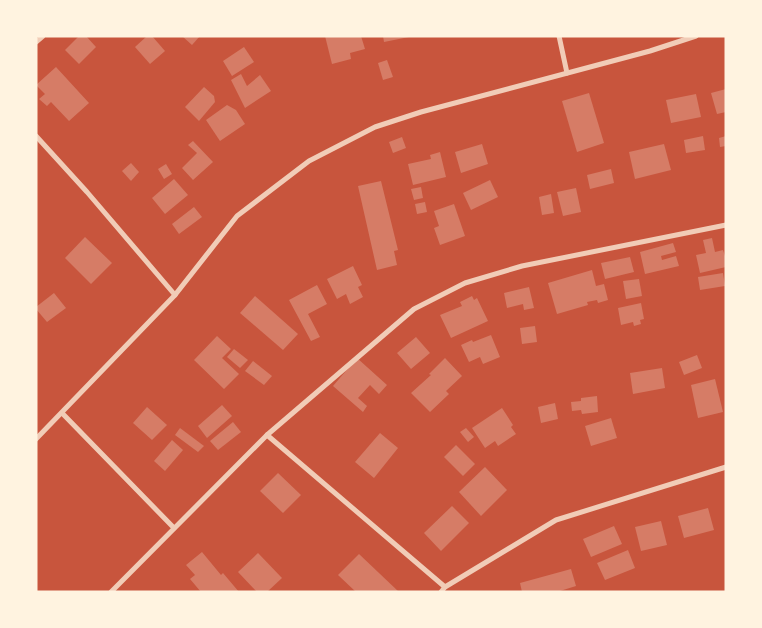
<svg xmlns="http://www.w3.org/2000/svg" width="762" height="628" viewBox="0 0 762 628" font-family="'Source Sans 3',sans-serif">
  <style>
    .building { fill: #d67c66 }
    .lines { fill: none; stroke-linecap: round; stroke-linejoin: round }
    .minor { stroke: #f1ccb7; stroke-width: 5 }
  </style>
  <rect width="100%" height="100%" fill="#c8553d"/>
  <g class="building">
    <polygon points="79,36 86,36 96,47 79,64 65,50"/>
    <polygon points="147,36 152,36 165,51 150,64 135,47"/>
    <polygon points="182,36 200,36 192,45"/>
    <polygon points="325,36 361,36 365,49 350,53 351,59 332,64"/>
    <polygon points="383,36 409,36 409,37 384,42"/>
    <polygon points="244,47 254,62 232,76 223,61"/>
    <polygon points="387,60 393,77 383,80 378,63"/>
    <polygon points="56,67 89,103 69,121 51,102 47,106 39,99 45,94 36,85"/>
    <polygon points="241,74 247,86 260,75 271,91 245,108 231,80"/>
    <polygon points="204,87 214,96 215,102 199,121 185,107"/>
    <polygon points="726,89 726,112 717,114 711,93"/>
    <polygon points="589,93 604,143 577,152 562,101"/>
    <polygon points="696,94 701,117 671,123 666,100"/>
    <polygon points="227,105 236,110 245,124 220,141 206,120"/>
    <polygon points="703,136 705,150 686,153 684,140"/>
    <polygon points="726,136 726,146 720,147 719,138"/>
    <polygon points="402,137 406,148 393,153 389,142"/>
    <polygon points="193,141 213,162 193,180 182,168 197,153 188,145"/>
    <polygon points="482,144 488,164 461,173 455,152"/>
    <polygon points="664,144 671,170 635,179 629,152"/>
    <polygon points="440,152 446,177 413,185 408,164 431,159 430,155"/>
    <polygon points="131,163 139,172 131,181 122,171"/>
    <polygon points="166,164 172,174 164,179 158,169"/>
    <polygon points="611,169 614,183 590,189 587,175"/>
    <polygon points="174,179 188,195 165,214 152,198"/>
    <polygon points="490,180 498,197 471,210 463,193"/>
    <polygon points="381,181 398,250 394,251 397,265 377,270 358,186"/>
    <polygon points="421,187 423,198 414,200 411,189"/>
    <polygon points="576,188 581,212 563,216 557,192"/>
    <polygon points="551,194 554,213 542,215 539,197"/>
    <polygon points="425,202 427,212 417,214 415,204"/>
    <polygon points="454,204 465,236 440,245 434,228 439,226 434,211"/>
    <polygon points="194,207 202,217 179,234 172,224"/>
    <polygon points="85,237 112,263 91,284 65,258"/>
    <polygon points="712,238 715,252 723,250 726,259 726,267 700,273 696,255 706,253 703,240"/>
    <polygon points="673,243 676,252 661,256 662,260 676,256 679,266 645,274 640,252"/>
    <polygon points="630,257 634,272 605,279 601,263"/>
    <polygon points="353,266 362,285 358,287 363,297 350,304 346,294 337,299 327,279"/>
    <polygon points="592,270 596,286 604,284 608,300 598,303 597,300 587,302 588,305 557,314 548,283"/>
    <polygon points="723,273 725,286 700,290 698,277"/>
    <polygon points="639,279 642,296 626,299 623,281"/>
    <polygon points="317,285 327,304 308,314 320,337 311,341 289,300"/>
    <polygon points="529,287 534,308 524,310 523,304 507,308 504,293"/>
    <polygon points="54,293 66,308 47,322 36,309 36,307"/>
    <polygon points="255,296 298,334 283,350 240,313"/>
    <polygon points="472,296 474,300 477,298 488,321 451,338 440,315 462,306 460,302"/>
    <polygon points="641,303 644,319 640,320 641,324 634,326 633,322 621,325 618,308"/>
    <polygon points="535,326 537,342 522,344 520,328"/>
    <polygon points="491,335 500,357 483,364 480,357 469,362 461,345 472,340 473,342"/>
    <polygon points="217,336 231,349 222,358 239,374 224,389 194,360"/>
    <polygon points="416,337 430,353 411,369 397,353"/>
    <polygon points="234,349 248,360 240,368 227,357"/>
    <polygon points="697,355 702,368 684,375 679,362"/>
    <polygon points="357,358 387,385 379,394 370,385 358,398 367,406 363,412 333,386"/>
    <polygon points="445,358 462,376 446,391 449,394 430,412 411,393 431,375 429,374"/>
    <polygon points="253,361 272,376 264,385 245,371"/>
    <polygon points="662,368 665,388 633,394 630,373"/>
    <polygon points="715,379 723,412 698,418 691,385"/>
    <polygon points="597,396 598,412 582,414 581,410 572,411 571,402 581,401 581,398"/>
    <polygon points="555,403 558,419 541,423 538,407"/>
    <polygon points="222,405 232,416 207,438 198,426"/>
    <polygon points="147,407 167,425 152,440 133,423"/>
    <polygon points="502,408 513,425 511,427 516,434 498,446 495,441 485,448 472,428"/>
    <polygon points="611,418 617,438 591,446 585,426"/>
    <polygon points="233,422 241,432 218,450 210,441"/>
    <polygon points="180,428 204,446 198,452 175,435"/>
    <polygon points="466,428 474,437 468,442 460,432"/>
    <polygon points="380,433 398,448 374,478 355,462"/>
    <polygon points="172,440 183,450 165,471 154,461"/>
    <polygon points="456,445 475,464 463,476 444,457"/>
    <polygon points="485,467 507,490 481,516 459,492"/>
    <polygon points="278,473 301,495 283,513 260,491"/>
    <polygon points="452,506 469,523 441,551 424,533"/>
    <polygon points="708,508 714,530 684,538 678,516"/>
    <polygon points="661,521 667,545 641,551 635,527"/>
    <polygon points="614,526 622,544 591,557 583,539"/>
    <polygon points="628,550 635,568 605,580 597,563"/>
    <polygon points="202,552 221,575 223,573 239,592 201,592 190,579 195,575 186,565"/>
    <polygon points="258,553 282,578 267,592 257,592 238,572"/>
    <polygon points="359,554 399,592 356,592 338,575"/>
    <polygon points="571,569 576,586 560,591 560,592 522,592 520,583"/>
  </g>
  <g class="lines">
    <g class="minor">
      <polyline points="559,36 567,73"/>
      <polyline points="36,42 43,36"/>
      <polyline points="36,136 87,192 175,295"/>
      <polyline points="62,413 174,528"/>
      <polyline points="267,435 445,587"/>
      <polyline points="36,439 175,295 237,216 309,161 375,127 421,112 650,51 696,36"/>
      <polyline points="111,592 267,435 414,309 465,283 522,266 726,225"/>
      <polyline points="441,592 445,587 556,520 726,467"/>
    </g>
  </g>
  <rect width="762" height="628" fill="none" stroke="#fff3e0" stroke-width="75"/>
</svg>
